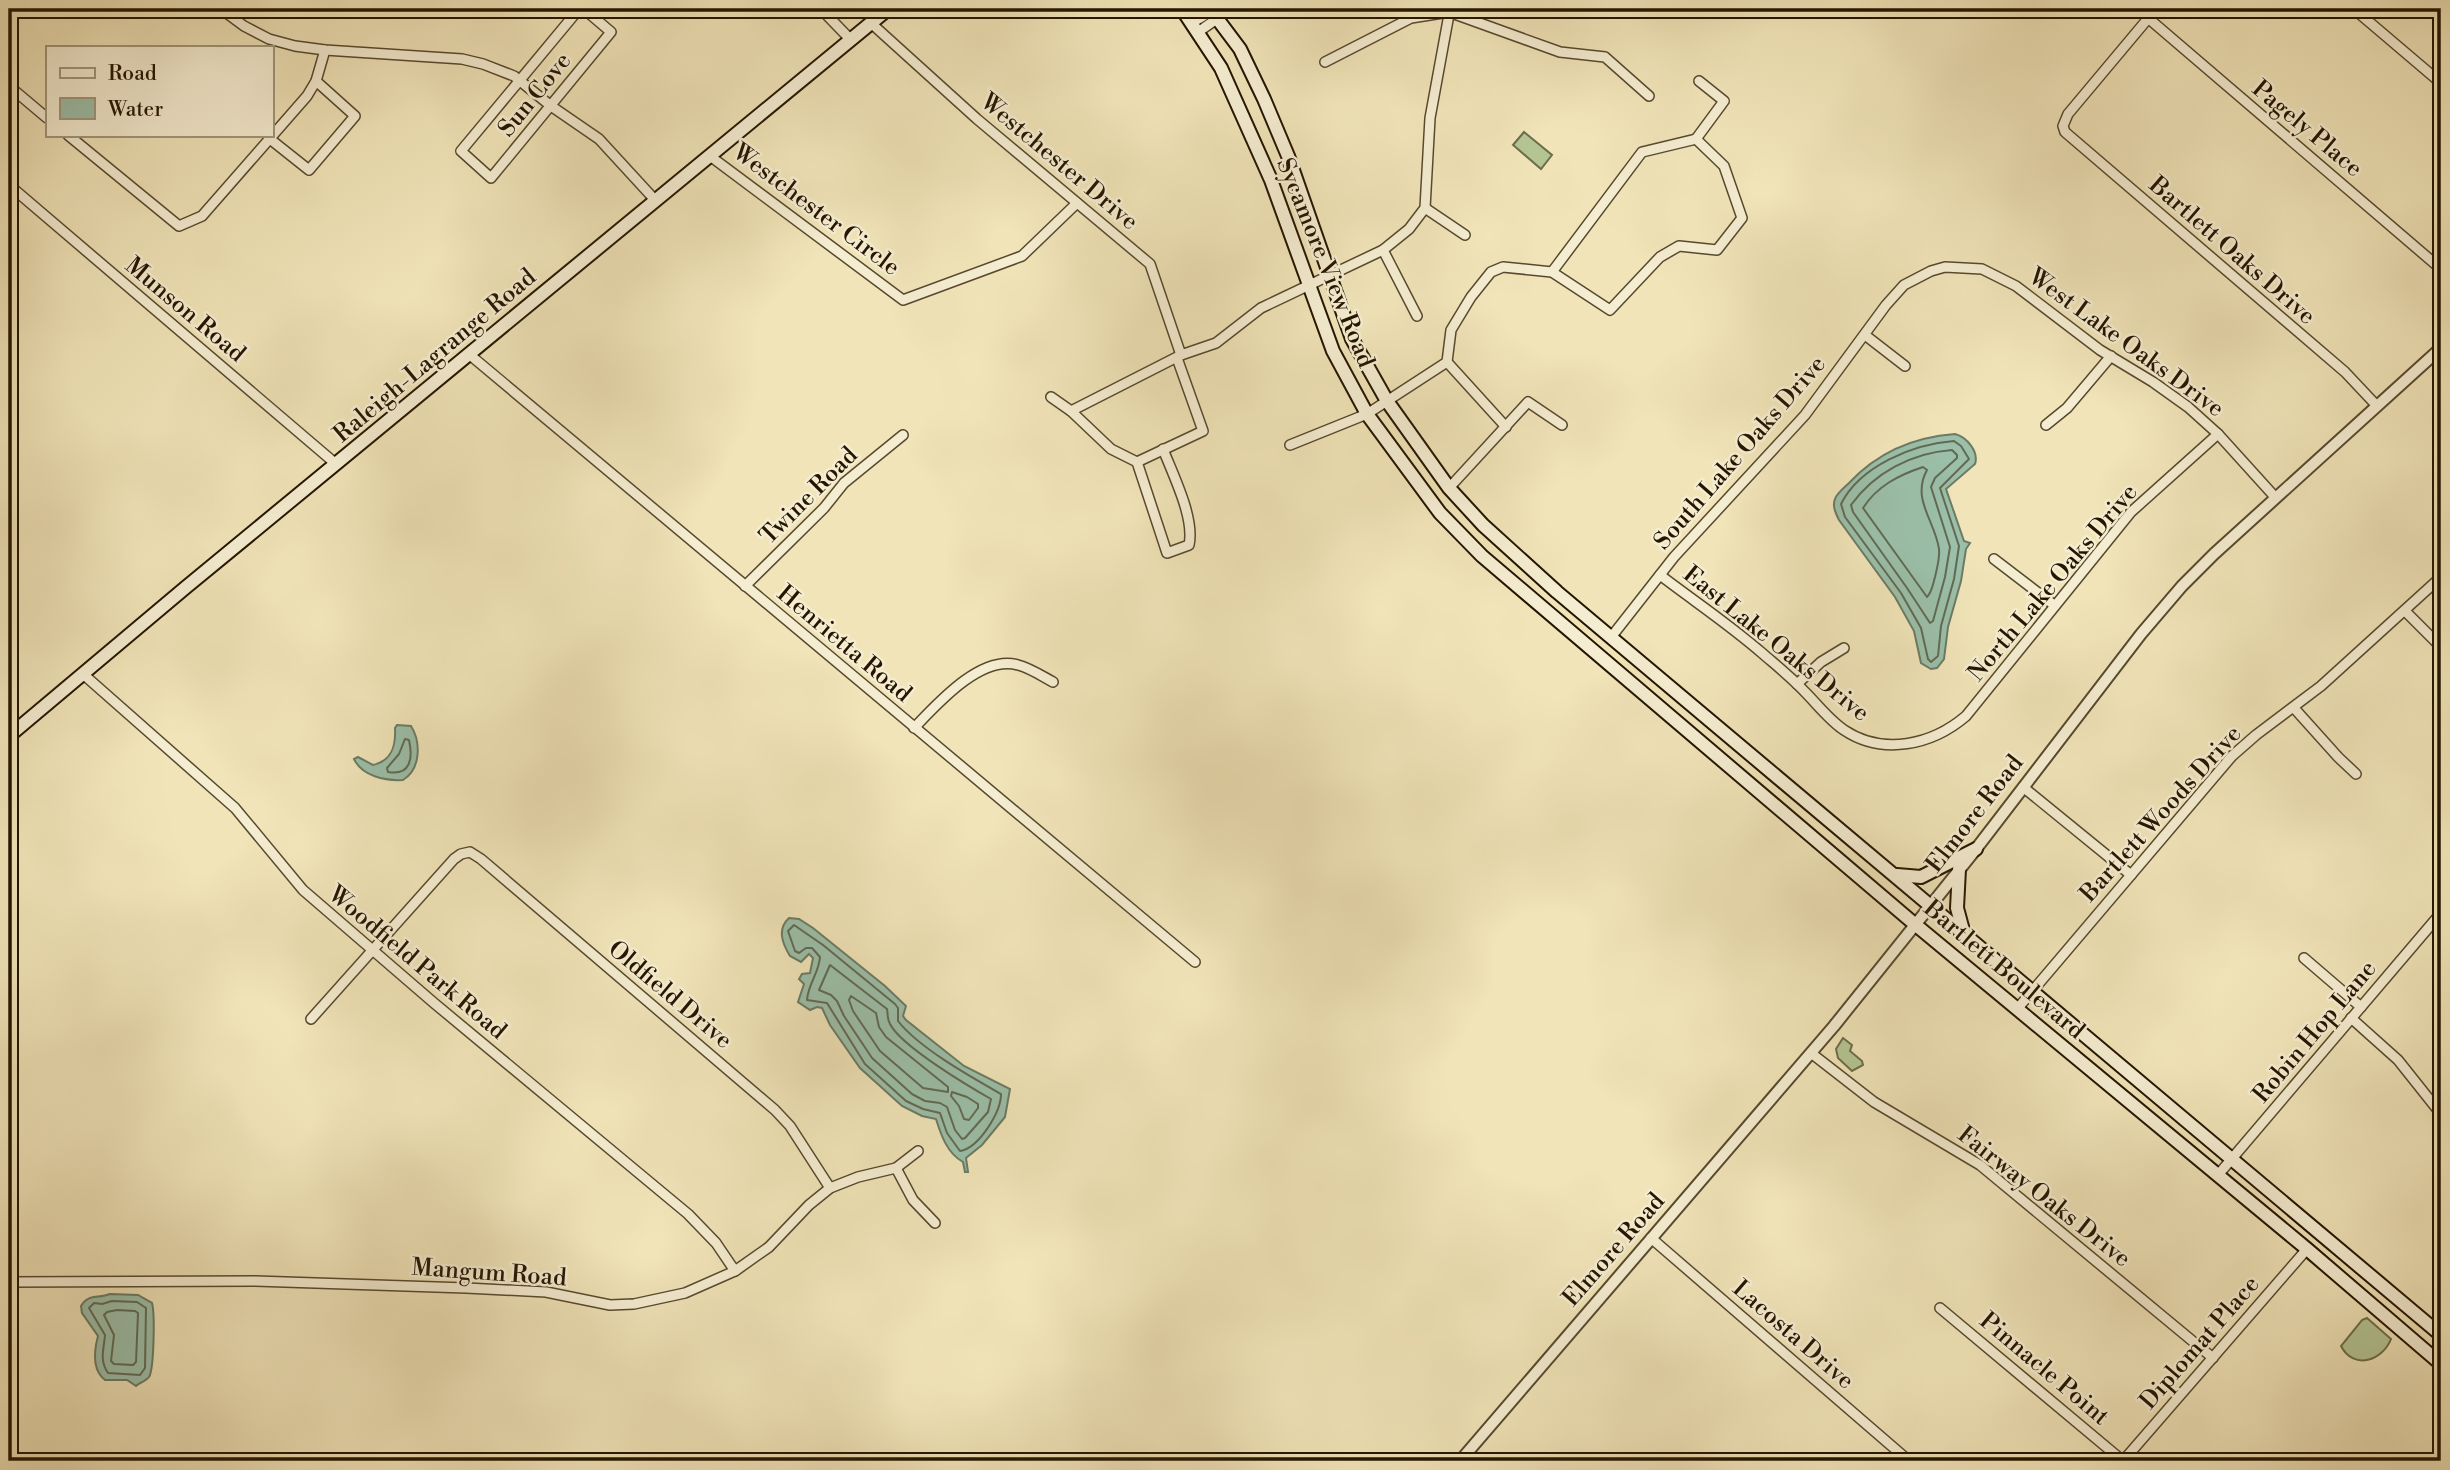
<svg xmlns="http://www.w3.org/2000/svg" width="2450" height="1470" viewBox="0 0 2450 1470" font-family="'Libre Bodoni',serif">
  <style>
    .green { fill: #b4c593; stroke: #6c6d4a; stroke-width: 2 }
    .water { fill: #9bbfa9; stroke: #6b7b65; stroke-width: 2 }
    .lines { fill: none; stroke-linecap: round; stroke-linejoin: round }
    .shore { stroke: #606a54; stroke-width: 2 }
    .minor-casing { stroke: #57492e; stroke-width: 12 }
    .tertiary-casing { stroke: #57492e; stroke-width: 14 }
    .secondary-casing { stroke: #241500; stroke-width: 16 }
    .minor { stroke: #f5edd1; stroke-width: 9 }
    .tertiary { stroke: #f5edd1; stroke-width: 10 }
    .secondary { stroke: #f5edd1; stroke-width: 12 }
    .labels { text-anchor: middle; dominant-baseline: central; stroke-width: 5; stroke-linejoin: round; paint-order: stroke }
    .street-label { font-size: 24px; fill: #241500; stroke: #f5edd1 }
  </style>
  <rect width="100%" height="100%" fill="#f0e4b8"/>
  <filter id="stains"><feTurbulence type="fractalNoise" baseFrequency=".00286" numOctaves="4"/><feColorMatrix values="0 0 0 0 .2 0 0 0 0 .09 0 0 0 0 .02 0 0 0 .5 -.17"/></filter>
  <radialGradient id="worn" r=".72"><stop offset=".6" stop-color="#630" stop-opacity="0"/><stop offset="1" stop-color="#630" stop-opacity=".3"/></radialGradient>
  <g class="green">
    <polygon points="1524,132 1552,155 1541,169 1513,145"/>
    <polygon points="1843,1038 1852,1045 1850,1051 1862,1061 1863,1065 1852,1071 1838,1058 1836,1049"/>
    <path d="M2367 1318 2391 1339C2383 1360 2354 1371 2341 1346L2362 1320Z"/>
  </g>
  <g class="water">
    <path d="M1955 434C1967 437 1979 452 1975 464L1946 489 1964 541 1970 543 1966 549 1961 581 1948 627 1944 659 1937 668 1931 669 1921 663 1914 631 1895 597 1839 520C1836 514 1832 506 1835 499 1837 493 1845 487 1849 483 1877 453 1914 437 1955 434Z"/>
    <path d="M397 725 411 726C421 742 421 769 403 780 385 781 362 776 354 759L358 757 373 765C392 761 396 746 395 728Z"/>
    <path d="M789 918 799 919 813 928 885 986 906 1006 903 1016 906 1020 964 1066 1010 1089 1005 1117 982 1145 966 1158 968 1172H965L963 1162C947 1153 941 1135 936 1119L922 1116 902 1106 860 1068 830 1025 822 1008 817 1007 810 1010 798 1002 804 984 799 979 802 974 810 973 813 958 809 954 801 962 790 956C782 943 777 929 789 918Z"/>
    <path d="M110 1294 138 1295 152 1303C155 1314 154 1369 149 1377 146 1381 139 1383 136 1386L127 1380H105C92 1370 94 1351 98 1336L82 1313 81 1306C89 1293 98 1299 110 1294Z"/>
  </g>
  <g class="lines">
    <g class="shore">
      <path d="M1954 441 1961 446 1969 459 1940 488 1959 546 1954 579 1941 626 1938 656 1931 662 1928 659 1921 628 1901 593 1845 517 1841 504C1860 466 1913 444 1954 441Z"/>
      <path d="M1952 450 1957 455V458L1935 478 1931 487 1950 547 1945 577 1933 621 1930 623 1907 588 1853 512 1851 505C1874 473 1911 453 1952 450Z"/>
      <path d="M1923 467 1927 470C1911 499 1935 521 1939 549 1940 558 1937 568 1935 577 1933 584 1932 592 1927 597L1863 508C1877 486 1899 475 1923 467Z"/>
      <path d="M405 739 409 740C413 758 411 776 388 772L387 768 399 754Z"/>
      <path d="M794 925 823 945 895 1004 898 1008V1021C919 1048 971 1077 1001 1094 1001 1112 979 1148 960 1151L947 1133 940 1113 923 1109 906 1101 865 1064 827 1003 807 1000C808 984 819 973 820 957L812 948H806L799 953 795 951 788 931Z"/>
      <path d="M830 965 887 1009C888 1014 887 1019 890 1024 901 1046 968 1086 991 1099L988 1112 965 1138 962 1139 955 1130 947 1107 940 1103 925 1101 912 1094 872 1058 844 1016 837 1001 831 995 819 990Z"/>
      <polygon points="851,996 876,1013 879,1027 886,1037 948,1087 948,1092 923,1088 880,1051 853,1011 849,1000"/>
      <polygon points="952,1092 967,1097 978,1104 978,1108 969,1120 964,1119 959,1106 951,1096"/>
      <path d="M112 1301 137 1302 146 1308 145 1368 140 1375 108 1373C99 1360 104 1349 105 1335L89 1308 94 1303 102 1304Z"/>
      <polygon points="117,1310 135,1311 138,1313 136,1362 133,1365 114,1364 111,1361 114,1335 104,1315 107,1312"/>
    </g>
    <g class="minor-casing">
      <g id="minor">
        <polyline points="221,9 244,26 269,39 295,46 325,50 462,59 483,64 514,76 551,106 599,139 655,200"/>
        <polyline points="579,9 461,151 491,178 611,32 584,9"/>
        <polyline points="821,9 851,40"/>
        <polyline points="2156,9 2068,114 2063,126 2065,132 2345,372 2377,406"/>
        <polyline points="2354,9 2441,83"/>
        <polyline points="2148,18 2441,269"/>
        <polyline points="1192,23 1215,9"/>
        <polyline points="872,24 977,119 1150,264 1181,355"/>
        <polyline points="1198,32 1231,9"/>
        <polyline points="1325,62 1411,18 1449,12 1560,52 1605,57 1649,96"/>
        <polyline points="9,86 47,118"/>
        <polyline points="68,135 179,226 202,216 307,96 316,81 325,50"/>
        <polyline points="270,139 309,170 355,116 316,81"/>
        <polyline points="1696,139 1724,101 1699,81"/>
        <polyline points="710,156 903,300 1022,256 1077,203"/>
        <polyline points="9,185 336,464"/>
        <polyline points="1425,208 1465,235"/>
        <polyline points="1383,250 1417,316"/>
        <polyline points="1552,272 1642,152 1696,139"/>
        <polyline points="1865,335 1905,366"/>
        <polyline points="470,355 1195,962"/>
        <polyline points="1447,362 1506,427"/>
        <path d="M1051 397 1071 411 1111 449 1137 462 1167 553 1189 545C1195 518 1173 475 1163 449"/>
        <polyline points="1071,411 1181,355 1216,343 1261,308 1383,250 1409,229 1425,208 1430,118 1450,9"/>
        <polyline points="2046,425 2067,408 2111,356"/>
        <polyline points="1290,445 1367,414 1447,362 1451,330 1471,297 1491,272 1503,267 1552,272 1610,310 1660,257 1679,246 1717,250 1742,218 1724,166 1696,139"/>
        <polyline points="1137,462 1203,431 1177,358"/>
        <polyline points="1449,488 1528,402 1562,425"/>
        <polyline points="1994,559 2054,605"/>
        <path d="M1660 575C1694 601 1730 625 1762 653 1777 666 1792 678 1805 692 1817 704 1829 720 1844 730 1883 756 1932 745 1966 716L2131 512 2218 434"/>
        <polyline points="745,586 824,508 844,483 903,435"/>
        <polyline points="2405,611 2441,647"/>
        <polyline points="1612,636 1674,557 1805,415 1886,305 1904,285 1931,271 1945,267 1982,269 2016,286 2100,350 2153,382 2188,407 2218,434 2275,497"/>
        <polyline points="83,674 235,808 303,890 434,1003 688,1214 716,1243 735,1271"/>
        <polyline points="1797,684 1821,662 1844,648"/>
        <polyline points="2294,708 2338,757 2356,774"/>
        <path d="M914 728C937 704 981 654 1018 665 1030 668 1042 676 1053 682"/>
        <polyline points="2023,787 2131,875"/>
        <polyline points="2304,958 2361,1007"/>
        <polyline points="2018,1008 2232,756 2256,735 2321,686 2441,577"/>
        <polyline points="2351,1018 2398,1060 2441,1114"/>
        <polyline points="311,1019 454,859 461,854 470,852 481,859 775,1110 790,1126 830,1188"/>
        <polyline points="1811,1053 1874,1102 1980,1165 2213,1358"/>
        <polyline points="896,1168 913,1200 935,1223"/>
        <polyline points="2218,1175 2441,913"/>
        <polyline points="1651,1238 1909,1461"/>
        <polyline points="9,1282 255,1281 466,1288 546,1292 610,1305 634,1304 685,1293 735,1271 769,1247 809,1205 830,1188 858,1177 896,1168 918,1151"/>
        <polyline points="1940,1308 2123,1461"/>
        <polyline points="2123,1461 2307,1249"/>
      </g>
    </g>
    <g class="tertiary-casing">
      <polyline id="tertiary" points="1460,1461 1834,1026 1976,849 2141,634 2182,586 2214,554 2441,348"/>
    </g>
    <g class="secondary-casing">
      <g id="secondary">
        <polyline points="1182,9 1221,68 1271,180 1333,351 1367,414 1440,513 1482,556 1911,921 2307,1249 2441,1364"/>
        <polyline points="1210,9 1240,49 1264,99 1288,156 1352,339 1387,401 1449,488 1483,525 1557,592 2441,1335"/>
        <polyline points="9,736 185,588 888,9"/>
        <polyline points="1959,869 1957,908 1964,934"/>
        <polyline points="1897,875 1921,877 1976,849"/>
      </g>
    </g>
    <use href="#minor" class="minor"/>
    <use href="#tertiary" class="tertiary"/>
    <use href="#secondary" class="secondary"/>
  </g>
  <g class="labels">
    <g class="street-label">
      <text transform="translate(535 95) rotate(-51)">Sun Cove</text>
      <text transform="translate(2307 129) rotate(40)">Pagely Place</text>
      <text transform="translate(1059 162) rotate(40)">Westchester Drive</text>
      <text transform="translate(816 210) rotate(37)">Westchester Circle</text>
      <text transform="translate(2232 251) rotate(41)">Bartlett Oaks Drive</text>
      <text transform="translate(1325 263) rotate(68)">Sycamore View Road</text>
      <text transform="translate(185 310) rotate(40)">Munson Road</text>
      <text transform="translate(2126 343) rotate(36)">West Lake Oaks Drive</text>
      <text transform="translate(435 356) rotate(-40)">Raleigh-Lagrange Road</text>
      <text transform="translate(1740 453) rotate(-49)">South Lake Oaks Drive</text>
      <text transform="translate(809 496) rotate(-45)">Twine Road</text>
      <text transform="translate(2053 583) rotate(-50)">North Lake Oaks Drive</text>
      <text transform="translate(844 644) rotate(40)">Henrietta Road</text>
      <text transform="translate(1776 644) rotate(39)">East Lake Oaks Drive</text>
      <text transform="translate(1975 814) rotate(-52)">Elmore Road</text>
      <text transform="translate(2161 814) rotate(-48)">Bartlett Woods Drive</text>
      <text transform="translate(417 963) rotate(40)">Woodfield Park Road</text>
      <text transform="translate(2004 970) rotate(40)">Bartlett Boulevard</text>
      <text transform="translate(670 995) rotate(40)">Oldfield Drive</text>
      <text transform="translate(2315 1032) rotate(-50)">Robin Hop Lane</text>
      <text transform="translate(2044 1197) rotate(38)">Fairway Oaks Drive</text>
      <text transform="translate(1614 1250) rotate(-49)">Elmore Road</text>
      <text transform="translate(489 1273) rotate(4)">Mangum Road</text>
      <text transform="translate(1793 1335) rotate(41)">Lacosta Drive</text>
      <text transform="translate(2200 1343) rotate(-49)">Diplomat Place</text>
      <text transform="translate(2044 1369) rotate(40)">Pinnacle Point</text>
    </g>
  </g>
  <rect width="2450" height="1470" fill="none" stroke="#f0e4b8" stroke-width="35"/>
  <rect x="10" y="10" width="2429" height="1449" fill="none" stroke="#241500" stroke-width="3.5"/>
  <rect x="18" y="18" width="2415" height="1435" fill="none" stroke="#241500" stroke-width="2"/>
  <rect x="46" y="46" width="228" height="91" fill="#f5edd1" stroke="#a1977d" stroke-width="2"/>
  <rect x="60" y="68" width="35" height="10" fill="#f5edd1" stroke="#a1977d" stroke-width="2"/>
  <text x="108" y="80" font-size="21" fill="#241500">Road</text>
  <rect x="60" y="98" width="35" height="21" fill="#9bbfa9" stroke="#a1977d" stroke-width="2"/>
  <text x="108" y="116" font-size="21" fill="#241500">Water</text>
  <rect width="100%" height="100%" filter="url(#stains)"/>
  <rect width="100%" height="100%" fill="url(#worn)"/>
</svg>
